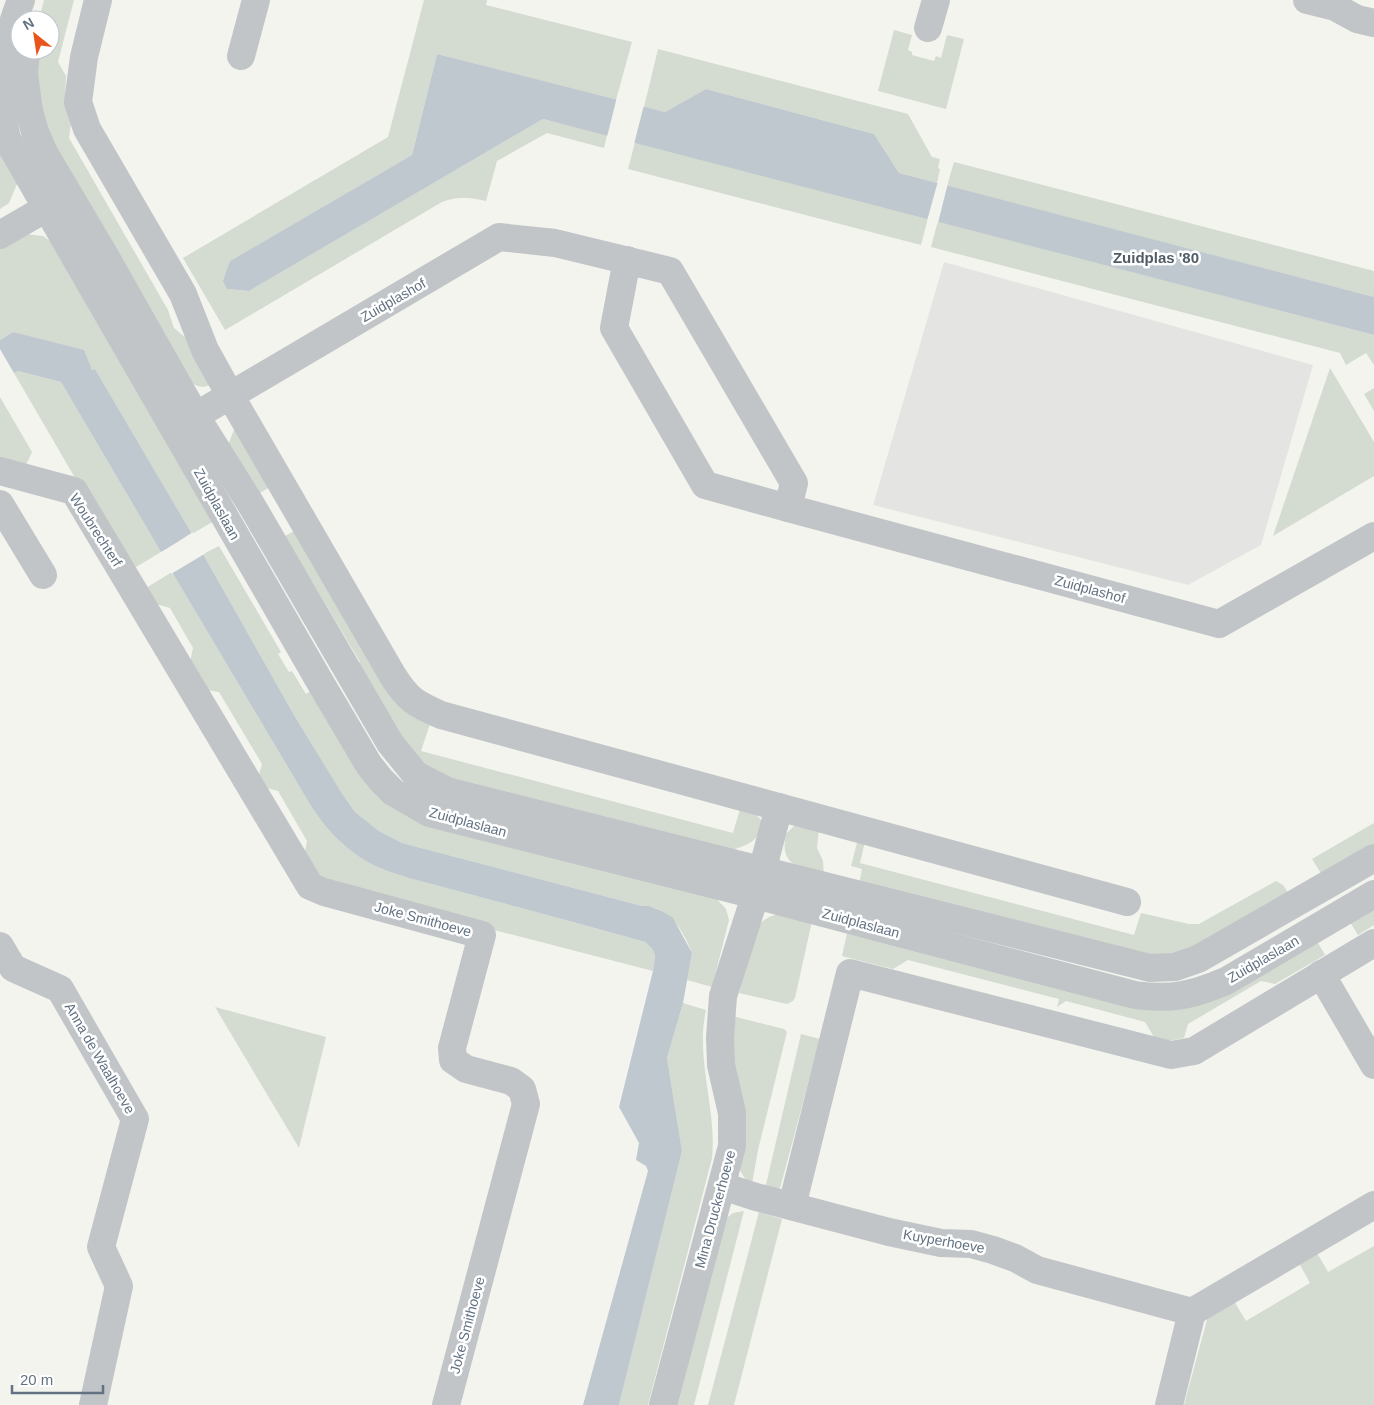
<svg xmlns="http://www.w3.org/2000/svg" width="1374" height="1405" viewBox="0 0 1374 1405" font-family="Arial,sans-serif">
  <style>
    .built { fill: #e4e5e3 }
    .green { fill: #d4dbd0 }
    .water { fill: #bec8ce }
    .pier { fill: #f4f4ef }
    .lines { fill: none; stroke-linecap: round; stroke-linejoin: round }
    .minor { stroke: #c1c5c8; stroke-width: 28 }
    .labels { text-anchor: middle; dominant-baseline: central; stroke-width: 5; stroke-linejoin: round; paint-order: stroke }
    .street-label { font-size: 14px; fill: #627282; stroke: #fff }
    .neighbourhood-label { font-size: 15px; font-weight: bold; fill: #505b66; stroke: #fff }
  </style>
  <rect width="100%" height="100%" fill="#f4f4ef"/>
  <polygon class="built" points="944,262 1313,365 1261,545 1188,585 873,505"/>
  <g class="green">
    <path d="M44 0H74L58 62 66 76 65 95 71 124 69 138 168 310 174 328 186 338 211 385C197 390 193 384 183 374L40 119 34 50H50V20H39Z"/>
    <path d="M424 0H487L486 5 632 42 616 100 437 54 412 155 230 261 227 289 249 291 543 119 607 135 604 148 547 133 497 161 486 201C470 197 458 196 442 202L225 330 183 258 388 137Z"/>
    <polygon points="894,30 912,35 908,50 912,52 912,55 934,61 936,56 941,58 947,35 964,39 946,109 878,91"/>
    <polygon points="658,49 908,114 932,157 940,159 938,168 940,169 937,183 899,173 874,134 706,89 665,112 644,107"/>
    <polygon points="635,142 928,218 921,245 628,169"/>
    <polygon points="0,151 3,160 17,184 9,203 0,209"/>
    <polygon points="954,162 1374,271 1374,297 947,186"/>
    <polygon points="938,221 1374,335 1374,365 1366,353 1346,365 1340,353 931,247"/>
    <polygon points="25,234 43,236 53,243 214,521 192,534 95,369 92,370 87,361 89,360 13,332 0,340 0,248"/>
    <polygon points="1330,368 1374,442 1374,476 1273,536"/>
    <polygon points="18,371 61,382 161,552 136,567 132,563 89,502 14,373"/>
    <polygon points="1374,388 1374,411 1364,394"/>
    <polygon points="0,397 32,452 23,471 0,465"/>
    <polygon points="235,427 270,487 253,497 226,450"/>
    <path d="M296 530 431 721 421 751 733 833 740 809C746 811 754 812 758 817 762 820 762 823 761 828 757 841 748 845 735 849L734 852 448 778 417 760 354 667 360 662 285 536Z"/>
    <path d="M219 546 281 652 278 654 289 672 292 671 306 694 314 689 380 791 712 894 726 909 729 920 712 987 687 980 692 953C683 930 669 906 642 906L402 843 379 831 355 812 343 795 294 715 203 554Z"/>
    <path d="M172 572 311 806C325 828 342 846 364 860 391 876 434 884 465 893 525 909 585 925 645 942 658 953 655 955 653 971L494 930 345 886 315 873 304 857 307 841 278 791 263 787 258 778 262 764 219 692 206 690 190 662 193 648 170 608 156 604 146 588Z"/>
    <polygon points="1374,823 1374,848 1324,878 1312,859"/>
    <path d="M799 825 819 829 817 848 823 861 824 876C799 867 779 866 786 834L794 826Z"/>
    <polygon points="858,839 865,841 860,863 1134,935 1141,913 1189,924 1199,924 1276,881 1283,885 1291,897 1224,936 1163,958 859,885 862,869 851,866"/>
    <polygon points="1374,901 1374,925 1358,935 1347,917"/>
    <path d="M779 914 812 921 795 998 793 1001 787 1004 739 993C743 977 749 937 759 925 765 918 771 916 779 914Z"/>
    <polygon points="848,929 1139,1003 1314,936 1325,955 1275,984 1261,981 1188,1024 1184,1038 1168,1041 1154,1037 1145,1022 1066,1001 1057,1007 1059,999 908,960 893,969 842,956"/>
    <path d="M683 1003 706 1010C695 1059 717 1109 712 1158L648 1405H619L682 1151 667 1058Z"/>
    <polygon points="215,1007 326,1037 299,1148"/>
    <polygon points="732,1016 784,1029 787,1032 758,1150 752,1184 746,1180 738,1167 730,1061"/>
    <polygon points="801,1034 820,1039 779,1192 765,1189"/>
    <polygon points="744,1211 694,1405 676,1405 724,1220 733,1213"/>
    <polygon points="759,1212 782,1219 734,1405 708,1405"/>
    <polygon points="1374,1246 1374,1405 1184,1405 1208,1316 1234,1301 1246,1321 1310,1283 1299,1263 1317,1253 1328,1272"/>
  </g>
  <g class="water">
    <polygon points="437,54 665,112 706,89 874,134 899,173 1374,297 1374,335 543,119 249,291 227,289 223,281 230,261 412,155"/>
    <polygon points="13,332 84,350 92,370 95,369 192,534 161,552 61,382 18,371 14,373 0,349 0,340"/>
    <path d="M203 554 294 715 343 795 355 812 379 831 402 843 642 906H649L662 911 673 918 692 953 683 1003 667 1058 682 1151 619 1405H583L648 1171 646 1166 636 1160 639 1143 619 1107 653 971C655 955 658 953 645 942 585 925 525 909 465 893 434 884 391 876 364 860 342 846 325 828 311 806L172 572Z"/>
  </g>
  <g class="pier">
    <polygon points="617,97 644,105 634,144 607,137"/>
    <polygon points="938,181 948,183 938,223 927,221"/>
    <polygon points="193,532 193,537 162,555 159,554"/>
    <polygon points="204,551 206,553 171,574 171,570"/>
  </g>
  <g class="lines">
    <g class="minor">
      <path d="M21 0C12 24 4 49 0 74 0 96 2 118 7 139L320 682 369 765 381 780 393 792 429 813 755 895 1135 995C1172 1000 1193 995 1226 981L1374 894"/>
      <path d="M98 0 84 57 78 102 87 129 183 294 205 350 230 395 393 676C408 700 416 704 441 715L1127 902"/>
      <polyline points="1307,0 1335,7 1357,19 1374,23"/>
      <polyline points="928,28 936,0"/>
      <polyline points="26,50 24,74 29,111 35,132 44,153 105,256 195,415 252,506 390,743 416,775 447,791 1150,968 1175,967 1198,959 1374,858"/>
      <polyline points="241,56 256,0"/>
      <polyline points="0,235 62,199"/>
      <polyline points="627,260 614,328 705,485 788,508"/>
      <polyline points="180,425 499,237 555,243 670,271 794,483 788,508 1219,624 1374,536"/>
      <polyline points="0,471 74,491 310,886 324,892 482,935 452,1048 453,1060 466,1069 511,1081 522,1089 526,1104 446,1405"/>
      <polyline points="0,504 43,575"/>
      <polyline points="0,946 13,968 60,989 135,1119 101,1247 119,1286 93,1405"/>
      <polyline points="1321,974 1374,1065"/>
      <polyline points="722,1186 756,1197 889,1232 941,1243 971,1244 993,1250 1015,1258 1037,1270 1192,1312 1374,1205"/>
      <polyline points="792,1206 850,973 1171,1055 1194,1051 1374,943"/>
      <polyline points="663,1405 732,1146 732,1113 721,1065 720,1038 723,996 757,890 779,807"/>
      <polyline points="1169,1405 1192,1312"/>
    </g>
  </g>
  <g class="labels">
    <g class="street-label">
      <text transform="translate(393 300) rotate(-30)">Zuidplashof</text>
      <text transform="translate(217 504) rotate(61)">Zuidplaslaan</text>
      <text transform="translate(96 530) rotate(57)">Woubrechterf</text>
      <text transform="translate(1090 589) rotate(15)">Zuidplashof</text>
      <text transform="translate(468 822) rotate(15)">Zuidplaslaan</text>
      <text transform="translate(423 919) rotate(15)">Joke Smithoeve</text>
      <text transform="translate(861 923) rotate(15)">Zuidplaslaan</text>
      <text transform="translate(1263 959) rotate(-30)">Zuidplaslaan</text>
      <text transform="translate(100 1058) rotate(60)">Anna de Waalhoeve</text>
      <text transform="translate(715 1209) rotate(-75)">Mina Druckerhoeve</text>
      <text transform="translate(944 1241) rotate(10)">Kuyperhoeve</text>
      <text transform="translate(467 1325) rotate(-75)">Joke Smithoeve</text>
    </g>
    <g class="neighbourhood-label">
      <text x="1156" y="257">Zuidplas '80</text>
    </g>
  </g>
  <g transform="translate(35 35) rotate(330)"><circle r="24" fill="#ffffff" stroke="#c0c7cd"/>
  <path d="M0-4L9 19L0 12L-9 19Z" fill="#e9541a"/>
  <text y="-8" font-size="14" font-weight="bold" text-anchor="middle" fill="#627282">N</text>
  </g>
  <path d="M12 1385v8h91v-8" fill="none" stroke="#627282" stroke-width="2.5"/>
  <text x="20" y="1385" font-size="15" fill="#627282" stroke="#ffffff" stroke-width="4" paint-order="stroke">20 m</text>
</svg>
